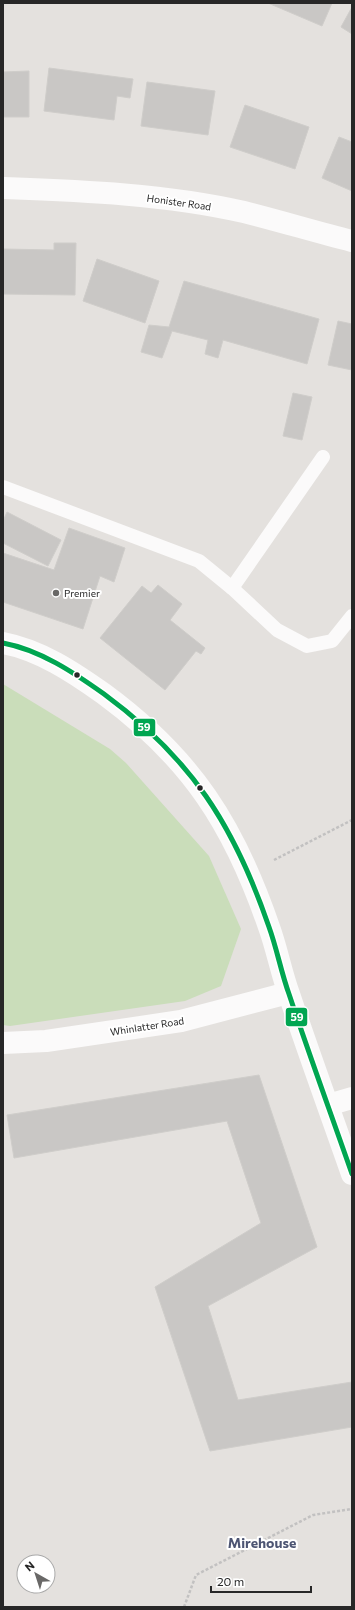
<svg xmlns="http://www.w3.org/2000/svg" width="355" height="1610" viewBox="0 0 355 1610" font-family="Commissioner,sans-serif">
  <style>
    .green { fill: #caddba }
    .building { fill: #c9c7c5; stroke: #cfcdca }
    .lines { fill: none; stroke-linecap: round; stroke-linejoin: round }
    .path { stroke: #c2c1c1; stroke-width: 2.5; stroke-dasharray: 3 2; stroke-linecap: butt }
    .lane { stroke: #fbfafa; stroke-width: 14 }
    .street { stroke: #fbfafa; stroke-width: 22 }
    .bus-1-casing { stroke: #fff; stroke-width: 8 }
    .bus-1 { stroke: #00a651; stroke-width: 5 }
    .poi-dot { fill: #696867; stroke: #fff; stroke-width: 1.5 }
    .bus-dot { fill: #272727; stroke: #fff; stroke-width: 1.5 }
    .labels { text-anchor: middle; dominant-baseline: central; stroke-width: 4; stroke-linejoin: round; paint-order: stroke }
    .street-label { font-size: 10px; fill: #272727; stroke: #fff }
    .poi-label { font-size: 10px; fill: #272727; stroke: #fff; text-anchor: start }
    .district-label { font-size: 14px; font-weight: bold; fill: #4d5573; stroke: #fff }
    .line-badge { stroke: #fff; stroke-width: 1.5 }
    .badge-label { font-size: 11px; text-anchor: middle; font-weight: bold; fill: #fff }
  </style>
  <rect width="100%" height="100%" fill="#e4e1de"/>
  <polygon class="green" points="3,684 110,749 126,763 209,856 241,929 221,986 185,1001 10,1026 3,1025"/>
  <g class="building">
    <polygon points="268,3 332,3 322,26"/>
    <polygon points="352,7 352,34 341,27"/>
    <polygon points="49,68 133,79 130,98 117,96 114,120 44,111"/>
    <polygon points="29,71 29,117 3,117 3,72"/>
    <polygon points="147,82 215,91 208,135 141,126"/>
    <polygon points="245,105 309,127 295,169 230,147"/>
    <polygon points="339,137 352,142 352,191 322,178"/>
    <polygon points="54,243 76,243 75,295 3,294 3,249 54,250"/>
    <polygon points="97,259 159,281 145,323 83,301"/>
    <polygon points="184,281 319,319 307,364 223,340 218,358 205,354 208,340 172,331 162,358 141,352 149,325 169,327"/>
    <polygon points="338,321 352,324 352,370 328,365"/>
    <polygon points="293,393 312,397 302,440 283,436"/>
    <polygon points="7,512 61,540 48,566 3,543 3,521"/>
    <polygon points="69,528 125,548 114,582 100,576 83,629 3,602 3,553 54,570"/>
    <polygon points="158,585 182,604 170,620 205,648 201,654 196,651 165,690 100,638 142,586 151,593"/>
    <polygon points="259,1075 317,1247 208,1306 238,1400 352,1382 352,1427 210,1451 155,1287 261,1223 227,1121 14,1158 7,1115"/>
  </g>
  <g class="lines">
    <g class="path">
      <polyline points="274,860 352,820"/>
      <polyline points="184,1607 196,1575 313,1515 352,1509"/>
    </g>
    <g class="lane">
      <polyline points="3,487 199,561 232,588 277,630 307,646 332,641 352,616"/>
      <polyline points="232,588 323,457"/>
    </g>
    <g class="street">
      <path d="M3 188C83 191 165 194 244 212 280 221 316 232 352 241"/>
      <path d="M3 643C40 650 73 672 104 694 191 758 234 825 269 927 277 949 281 972 289 994 309 1054 331 1114 352 1174"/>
      <polyline points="3,1043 46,1041 181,1021 288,993"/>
      <polyline points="328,1105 352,1098"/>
    </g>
    <g class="bus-1-casing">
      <path id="bus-1" d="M3 643C40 650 73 672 104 694 191 758 234 825 269 927 277 949 281 972 289 994 309 1054 331 1114 352 1174"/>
    </g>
    <use href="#bus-1" class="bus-1"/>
  </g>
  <circle class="poi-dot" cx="56" cy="593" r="4"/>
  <g class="bus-dot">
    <circle cx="77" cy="675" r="3.5"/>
    <circle cx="200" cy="788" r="3.5"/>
  </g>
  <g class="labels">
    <g class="street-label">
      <text transform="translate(179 202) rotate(8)">Honister Road</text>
      <text transform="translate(147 1026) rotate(-9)">Whinlatter Road</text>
    </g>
    <g class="poi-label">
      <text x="64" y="593">Premier</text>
    </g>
    <g class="district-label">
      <text x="262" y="1542">Mirehouse</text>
    </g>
  </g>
  <g class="line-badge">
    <rect x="133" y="718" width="23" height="19" rx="4" fill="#00a651"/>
    <rect x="285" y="1007" width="23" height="20" rx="4" fill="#00a651"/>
  </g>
  <g class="badge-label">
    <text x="144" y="731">59</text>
    <text x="297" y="1021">59</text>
  </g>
  <rect width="355" height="1610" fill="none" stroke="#272727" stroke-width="8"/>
  <g transform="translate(36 1574) rotate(321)"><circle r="19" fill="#ffffff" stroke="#a9a9a9"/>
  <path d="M0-3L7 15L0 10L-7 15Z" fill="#696867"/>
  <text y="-6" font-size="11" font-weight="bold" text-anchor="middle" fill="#272727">N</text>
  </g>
  <path d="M211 1586v6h100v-6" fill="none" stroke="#272727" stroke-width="2"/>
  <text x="217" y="1586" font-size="12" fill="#272727" stroke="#ffffff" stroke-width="3" paint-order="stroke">20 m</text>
</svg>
